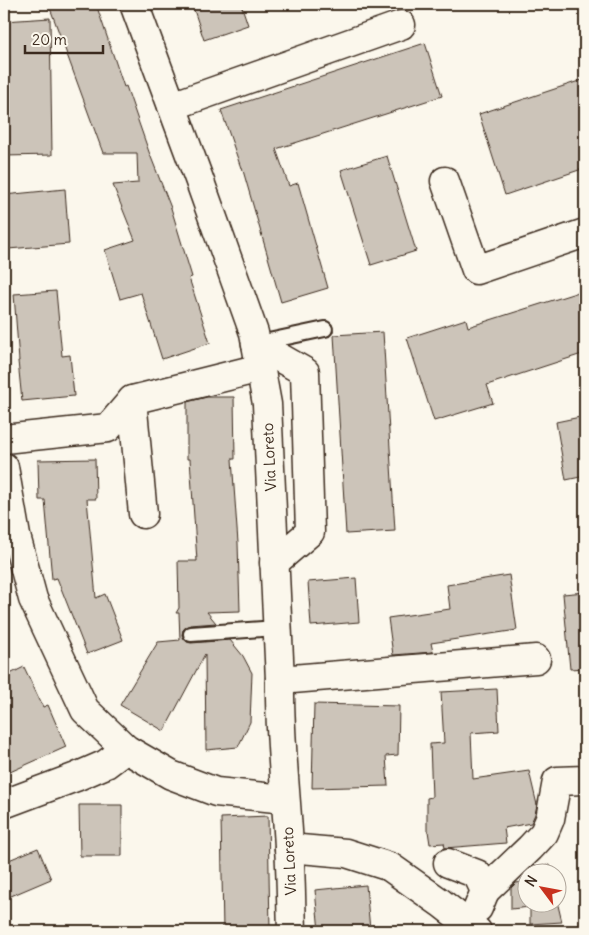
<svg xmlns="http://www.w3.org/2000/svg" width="589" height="935" viewBox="0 0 589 935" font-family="Delius,sans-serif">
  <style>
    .building { fill: #ccc4b9; stroke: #3b2a1e }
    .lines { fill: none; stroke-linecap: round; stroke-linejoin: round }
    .lane-casing { stroke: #3b2a1e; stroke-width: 18 }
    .street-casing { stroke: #3b2a1e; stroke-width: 31 }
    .secondary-casing { stroke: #3b2a1e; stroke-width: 31 }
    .lane { stroke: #fbf7ec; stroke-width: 14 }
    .street { stroke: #fbf7ec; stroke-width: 28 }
    .secondary { stroke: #fbf7ec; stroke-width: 28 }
    .labels { text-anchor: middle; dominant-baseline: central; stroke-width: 4.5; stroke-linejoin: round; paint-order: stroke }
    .street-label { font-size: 15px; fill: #3b2a1e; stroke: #fbf7ec }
  </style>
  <rect width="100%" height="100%" fill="#fbf7ec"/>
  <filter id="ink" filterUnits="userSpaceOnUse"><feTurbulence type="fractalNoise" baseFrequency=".02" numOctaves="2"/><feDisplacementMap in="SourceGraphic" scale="10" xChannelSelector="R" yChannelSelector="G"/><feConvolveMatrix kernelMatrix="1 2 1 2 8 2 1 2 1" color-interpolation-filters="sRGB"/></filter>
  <g filter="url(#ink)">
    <g class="building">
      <polygon points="63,4 96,4 124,87 126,86 149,152 171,208 192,277 189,278 210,343 162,359 141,293 120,299 105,250 135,240 113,185 138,183 137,153 103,153 50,8"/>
      <polygon points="192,4 241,4 248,25 204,40"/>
      <polygon points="50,18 52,155 4,156 4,21"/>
      <polygon points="425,43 442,96 276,149 289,186 298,183 328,288 281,302 242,167 241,168 221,110"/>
      <polygon points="585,79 585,168 505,195 479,114"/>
      <polygon points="387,156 416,251 371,265 341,170"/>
      <polygon points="65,189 69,244 8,249 4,195"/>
      <polygon points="585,290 585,353 487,385 493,403 434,421 407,338 466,319 468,327"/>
      <polygon points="56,291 62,356 70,355 74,396 22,401 18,361 19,361 14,294"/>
      <polygon points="383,332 395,531 346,534 334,335"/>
      <polygon points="207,397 234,397 235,459 232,459 238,543 240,611 207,612 216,623 190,625 187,627 183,630 182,635 184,638 187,642 191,643 230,640 243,656 252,673 250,722 238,747 206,750 205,654 164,731 120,705 158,642 180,640 179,613 176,613 179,608 178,561 197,561 190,459 187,459 187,402"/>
      <polygon points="585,416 585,476 566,480 556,422"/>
      <polygon points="95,459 96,499 87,499 96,598 105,594 123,640 87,654 57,578 52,579 45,500 39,500 38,460"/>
      <polygon points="509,575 517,630 431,643 433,652 393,655 388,618 450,609 447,585"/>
      <polygon points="356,578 359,622 311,626 308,582"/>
      <polygon points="585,592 585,668 570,669 563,594"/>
      <polygon points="24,667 43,707 48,705 66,747 10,772 4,757 4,677"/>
      <polygon points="497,689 499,731 471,733 473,779 529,771 537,805 535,814 531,823 504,828 506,843 445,848 444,843 430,844 428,831 427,831 427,798 432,797 430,744 444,743 441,692"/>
      <polygon points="314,704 399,706 398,755 386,756 388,786 312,788"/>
      <polygon points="79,805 122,805 122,856 80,856"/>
      <polygon points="268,816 270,931 223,931 221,818"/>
      <polygon points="38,848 51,879 4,899 4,862"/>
      <polygon points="550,865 551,872 527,872 534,866"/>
      <polygon points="526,873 526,902 556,902 556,897 562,922 530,924 530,907 511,909 511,888 516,883 525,882 524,875"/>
      <polygon points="366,885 370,930 358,931 319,931 315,890"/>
    </g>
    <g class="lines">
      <g class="lane-casing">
        <g id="lane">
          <polyline points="259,343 325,329"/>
          <polyline points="191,634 277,628"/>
        </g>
      </g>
      <g class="street-casing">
        <g id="street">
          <polyline points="172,106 401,25"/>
          <polyline points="445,181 476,270 585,233"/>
          <polyline points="256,344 305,372 310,532 274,563"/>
          <polyline points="4,439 108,428 132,400"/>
          <polyline points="4,467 16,536 33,599 85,710 126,749 171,775 216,792 285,799"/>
          <polyline points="143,514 132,400 260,368"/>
          <polyline points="280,680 536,659"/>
          <polyline points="4,804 76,777 106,764 126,749"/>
          <polyline points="289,848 346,853 390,867 441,903 477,931"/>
          <polyline points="448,863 477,874 485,891 478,908"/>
          <polyline points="485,891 530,848 544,833 550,819 557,781 585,780"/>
        </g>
      </g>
      <g class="secondary-casing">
        <path id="secondary" d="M134 4 199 179 254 333 267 404 280 680C279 736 286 792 289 847 291 875 291 903 292 931"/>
      </g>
      <use href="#lane" class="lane"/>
      <use href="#street" class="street"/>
      <use href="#secondary" class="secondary"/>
    </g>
  </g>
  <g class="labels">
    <g class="street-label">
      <text transform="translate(269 457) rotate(-93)">Via Loreto</text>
      <text transform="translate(289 861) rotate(-93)">Via Loreto</text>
    </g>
  </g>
  <rect width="589" height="935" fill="none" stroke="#fbf7ec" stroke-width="20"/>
  <rect x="10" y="10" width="569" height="915" fill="none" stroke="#3b2a1e" stroke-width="2" filter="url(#ink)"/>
  <g transform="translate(542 888) rotate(302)"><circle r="24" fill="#fbf7ec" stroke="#aea59a"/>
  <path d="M0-4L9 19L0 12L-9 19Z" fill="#c8321e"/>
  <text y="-8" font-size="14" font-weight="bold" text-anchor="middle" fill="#3b2a1e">N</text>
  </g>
  <path d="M25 45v8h78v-8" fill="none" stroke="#3b2a1e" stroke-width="2.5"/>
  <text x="32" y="45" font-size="15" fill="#3b2a1e" stroke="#fbf7ec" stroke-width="4" paint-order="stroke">20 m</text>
</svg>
